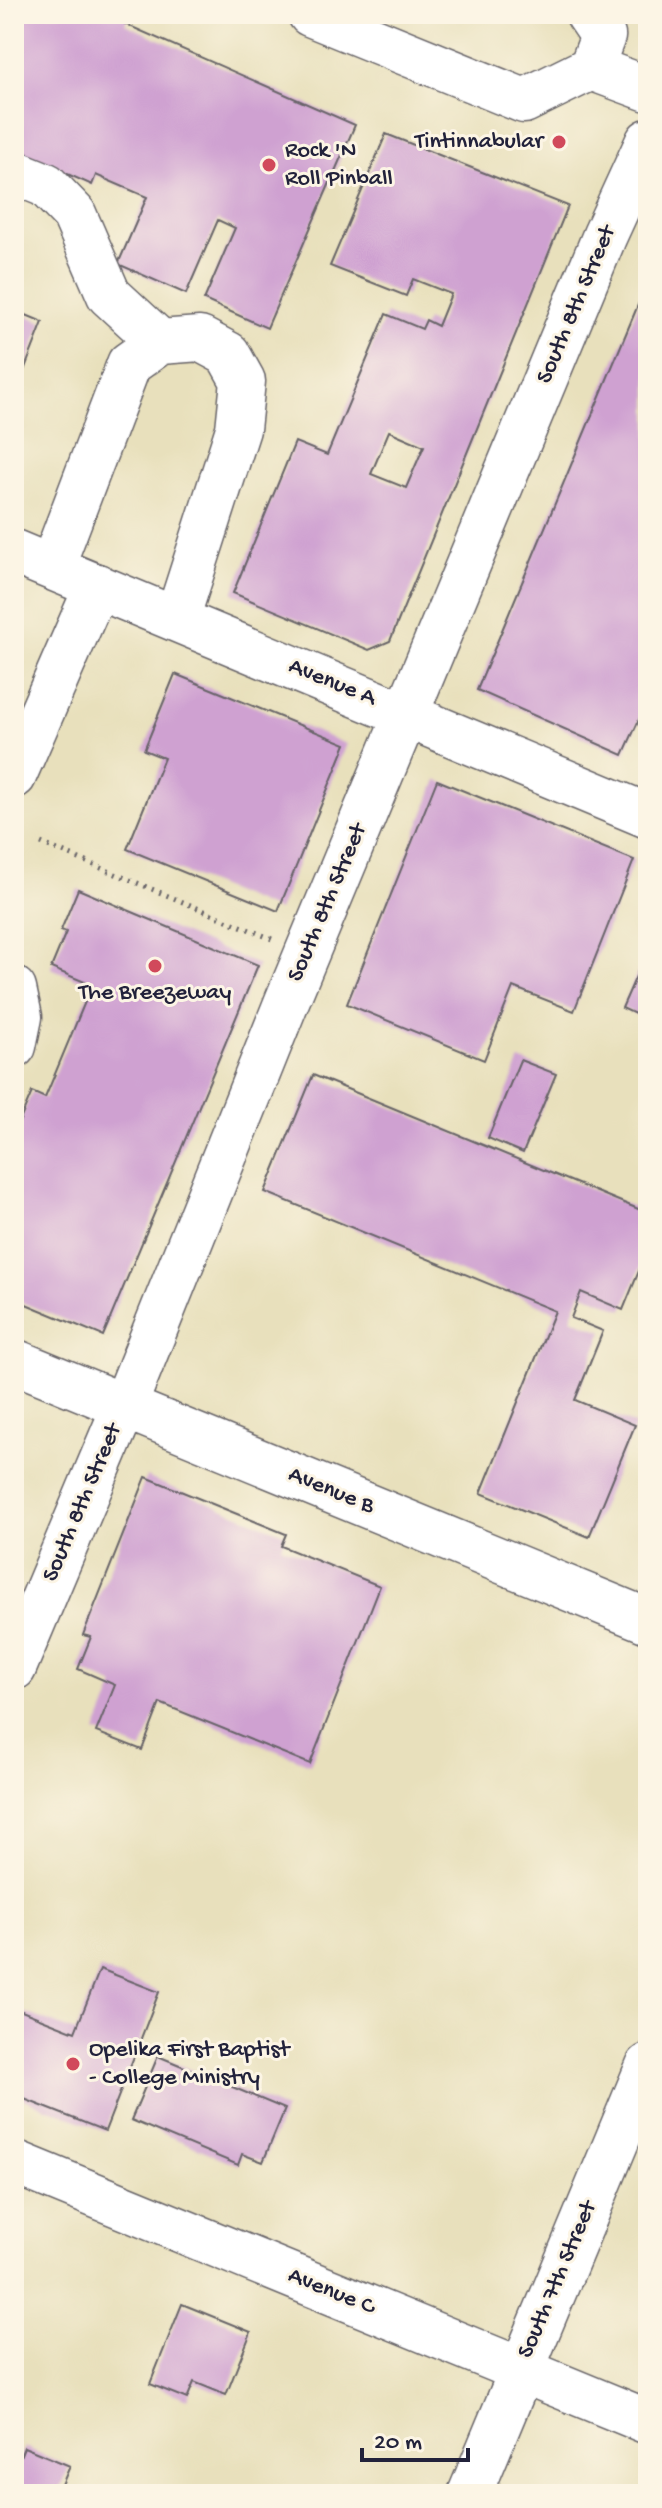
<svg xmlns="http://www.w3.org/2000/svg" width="662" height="2508" viewBox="0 0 662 2508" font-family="'Gochi Hand',sans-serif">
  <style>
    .building { fill: #cfa1d1; fill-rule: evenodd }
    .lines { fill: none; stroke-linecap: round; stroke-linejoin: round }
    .minor-casing { stroke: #676468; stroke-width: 47 }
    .path { stroke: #676468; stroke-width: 5; stroke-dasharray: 2 6; stroke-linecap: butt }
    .minor { stroke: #fff; stroke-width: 44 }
    .poi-dot { fill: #d1495b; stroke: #fcf5e5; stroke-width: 3 }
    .labels { text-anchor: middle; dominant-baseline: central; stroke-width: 6; stroke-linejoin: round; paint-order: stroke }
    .poi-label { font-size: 24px; fill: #22223b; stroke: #fcf5e5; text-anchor: start }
    .street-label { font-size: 24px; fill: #22223b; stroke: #fcf5e5 }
  </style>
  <rect width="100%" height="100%" fill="#fcf5e5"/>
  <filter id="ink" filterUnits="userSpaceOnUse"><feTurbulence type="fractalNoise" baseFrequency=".0125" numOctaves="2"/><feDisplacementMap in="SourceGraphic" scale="16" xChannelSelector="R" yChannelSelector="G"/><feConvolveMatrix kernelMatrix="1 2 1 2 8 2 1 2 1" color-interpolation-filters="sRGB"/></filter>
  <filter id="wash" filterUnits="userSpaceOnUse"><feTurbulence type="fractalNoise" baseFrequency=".006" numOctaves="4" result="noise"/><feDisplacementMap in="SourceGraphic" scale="32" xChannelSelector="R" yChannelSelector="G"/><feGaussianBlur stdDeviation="1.8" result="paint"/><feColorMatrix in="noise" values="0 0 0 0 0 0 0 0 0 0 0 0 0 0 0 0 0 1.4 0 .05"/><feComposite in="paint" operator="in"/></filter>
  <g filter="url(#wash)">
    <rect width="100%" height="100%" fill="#e8e0bc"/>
    <g id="blocks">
      <g class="building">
        <polygon points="14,14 129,14 125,24 355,125 267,328 204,300 235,228 218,220 186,294 118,264 147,197 96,175 92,185 14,150"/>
        <path d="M386 134 568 206 390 641 369 650 233 593 295 442 327 455 386 314 422 329 426 320 438 326 451 294 413 279 406 296 330 266ZM389 431 424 446 406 488 371 474Z"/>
        <polygon points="648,281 648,700 623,755 477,690"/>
        <polygon points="14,310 43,322 14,396"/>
        <polygon points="175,674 346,744 278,911 127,849 164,758 144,750"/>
        <polygon points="437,780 634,860 574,1011 513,987 484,1060 347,1004"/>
        <polygon points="78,889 258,965 103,1336 14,1299 14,1134 32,1092 45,1098 92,985 51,968 66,932 61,930"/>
        <polygon points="648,949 648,1020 622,1008"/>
        <polygon points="520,1060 556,1074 523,1153 488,1138"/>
        <polygon points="313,1075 648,1213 648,1249 623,1310 581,1292 571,1318 603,1331 575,1400 635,1425 589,1537 481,1493 555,1311 265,1192"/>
        <polygon points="146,1477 286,1534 281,1546 380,1586 310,1764 160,1703 142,1750 96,1732 115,1685 78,1669 91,1637 83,1635"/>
        <polygon points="100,1969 159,1992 105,2131 14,2095 14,2008 75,2032"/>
        <polygon points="158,2056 285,2109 263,2162 242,2154 238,2165 131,2120"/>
        <polygon points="182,2304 251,2332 226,2395 194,2382 187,2399 150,2384"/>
        <polygon points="24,2447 70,2466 58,2494 14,2494 14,2472"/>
      </g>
    </g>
  </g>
  <g filter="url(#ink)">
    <use href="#blocks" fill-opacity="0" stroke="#676468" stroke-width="2"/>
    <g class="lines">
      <g class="minor-casing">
        <g id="minor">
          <polyline points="310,14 524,101 591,68 603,36 588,14"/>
          <polyline points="591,68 648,89"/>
          <polyline points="14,172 46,185 74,214 109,295 160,342"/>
          <polyline points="14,552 648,816"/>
          <polyline points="52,567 129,364 160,342 200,339 228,354 243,381 238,429 177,619"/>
          <polyline points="14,776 97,586"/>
          <polyline points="14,989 20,1017 14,1046"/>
          <polyline points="14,1361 648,1621"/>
          <polyline points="14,1668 124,1407 287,1001 605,235 648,141"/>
          <polyline points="14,2162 648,2422"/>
          <polyline points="470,2494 648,2066"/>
        </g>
      </g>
      <polyline class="path" points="41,843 272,939"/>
      <use href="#minor" class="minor"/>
    </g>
  </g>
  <g class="poi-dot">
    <circle cx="559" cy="142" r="8"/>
    <circle cx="269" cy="165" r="8"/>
    <circle cx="155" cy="966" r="8"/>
    <circle cx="73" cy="2064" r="8"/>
  </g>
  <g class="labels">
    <g class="poi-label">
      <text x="543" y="142" text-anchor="end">Tintinnabular</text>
      <text x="285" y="151">Rock 'N<tspan x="285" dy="28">Roll Pinball</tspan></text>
      <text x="155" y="993" text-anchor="middle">The Breezeway</text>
      <text x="89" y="2050">Opelika First Baptist<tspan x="89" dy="28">- College Ministry</tspan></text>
    </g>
    <g class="street-label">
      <text transform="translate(577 305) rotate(-67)">South 8th Street</text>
      <text transform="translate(332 683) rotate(22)">Avenue A</text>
      <text transform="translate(328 903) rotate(-67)">South 8th Street</text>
      <text transform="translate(331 1491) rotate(22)">Avenue B</text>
      <text transform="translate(83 1503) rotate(-67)">South 8th Street</text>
      <text transform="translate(558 2280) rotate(-67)">South 7th Street</text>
      <text transform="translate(331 2292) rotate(22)">Avenue C</text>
    </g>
  </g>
  <rect width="662" height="2508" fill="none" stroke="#fcf5e5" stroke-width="48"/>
  <path d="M362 2448v12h106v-12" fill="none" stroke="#22223b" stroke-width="4"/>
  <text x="374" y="2448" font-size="24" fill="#22223b" stroke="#fcf5e5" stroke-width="6" paint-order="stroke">20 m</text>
</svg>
